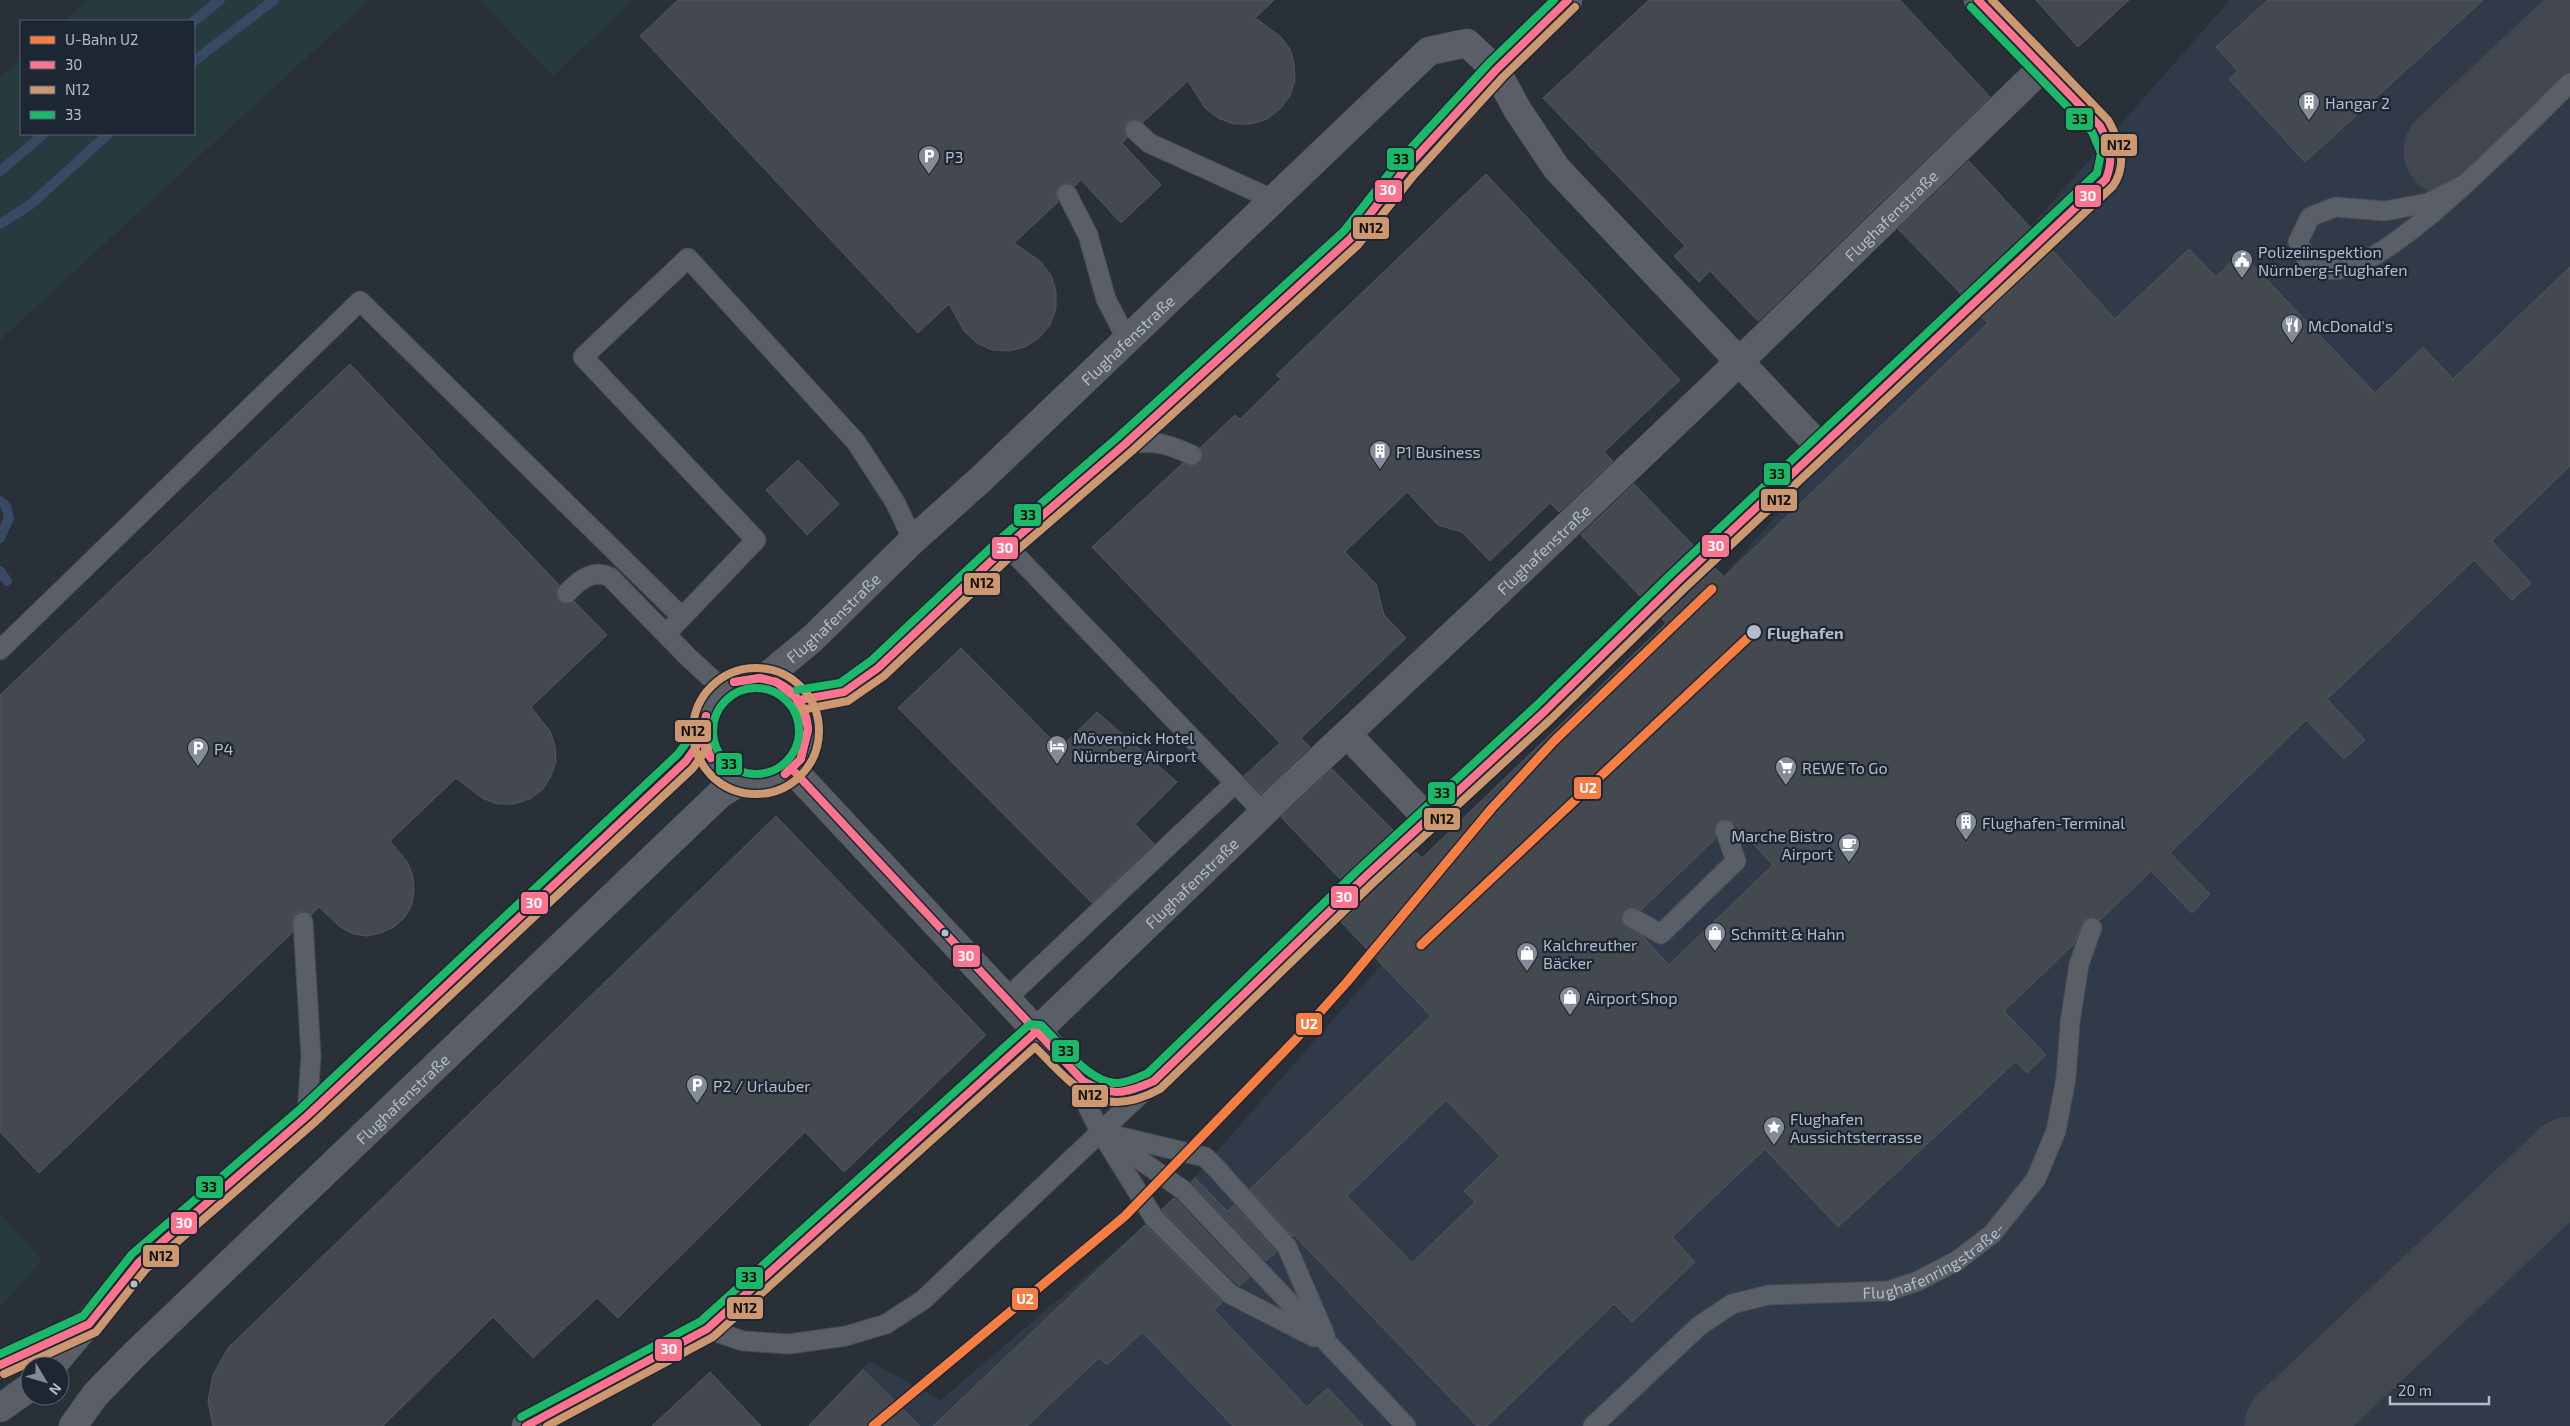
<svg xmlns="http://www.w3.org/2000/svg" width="2570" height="1426" viewBox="0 0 2570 1426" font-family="'Exo 2',sans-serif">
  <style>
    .airport { fill: #313a48 }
    .green { fill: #273a3e }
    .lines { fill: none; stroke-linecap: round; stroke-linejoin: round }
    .stream { stroke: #384963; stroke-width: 10 }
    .taxiway { stroke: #42464e; stroke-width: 89 }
    .building { fill: #444950; stroke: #52575f; fill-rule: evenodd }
    .lane-casing { stroke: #484c53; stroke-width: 21 }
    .street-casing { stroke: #484c53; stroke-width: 29 }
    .lane { stroke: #5a5e66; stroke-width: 19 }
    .street { stroke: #5a5e66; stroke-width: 28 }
    .bus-1-casing { stroke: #1d2633; stroke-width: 11 }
    .bus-2-casing { stroke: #1d2633; stroke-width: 11 }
    .bus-3-casing { stroke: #1d2633; stroke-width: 11 }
    .bus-1 { stroke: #fc738d; stroke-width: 8 }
    .bus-2 { stroke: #cd976f; stroke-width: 8 }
    .bus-3 { stroke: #1ab867; stroke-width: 8 }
    .metro-1-casing { stroke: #1d2633; stroke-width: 12 }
    .metro-1 { stroke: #f77d43; stroke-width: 9 }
    .stop-dot { fill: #b4bcc9; stroke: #1d2633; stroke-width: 2 }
    .labels { text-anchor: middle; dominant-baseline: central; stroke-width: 4.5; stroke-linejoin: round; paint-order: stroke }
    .poi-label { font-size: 16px; fill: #b4bcc9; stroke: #1d2633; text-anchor: start }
    .street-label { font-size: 16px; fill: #b4bcc9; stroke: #1d2633 }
    .stop-label { font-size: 16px; font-weight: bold; fill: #b4bcc9; stroke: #1d2633; text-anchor: start }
    .line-badge { stroke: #1d2633; stroke-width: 2 }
    .badge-label { font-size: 14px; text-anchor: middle; font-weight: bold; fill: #fff }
    .pale-badge-label { font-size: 14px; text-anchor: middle; font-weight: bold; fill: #111 }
  </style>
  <rect width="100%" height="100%" fill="#2a3038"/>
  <polygon class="airport" points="2230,0 2570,0 2570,1426 807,1426 869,1361 941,1400 1143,1227 1183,1190"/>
  <g class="green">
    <polygon points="88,0 369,0 0,340 0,77 21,59 21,134 194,134 194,21 64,21"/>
    <polygon points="479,0 633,0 553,76"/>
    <polygon points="0,1214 42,1260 0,1307"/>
  </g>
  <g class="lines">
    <g class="stream">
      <polyline points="194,21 220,0"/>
      <polyline points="194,61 274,0"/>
      <polyline points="0,171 44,134"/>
      <polyline points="0,224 30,205 108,134"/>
      <polyline points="0,501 6,506 9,518 0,538"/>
      <polyline points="0,571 7,581"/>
    </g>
    <g class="taxiway">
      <polyline points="2448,151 2570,36"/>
      <polyline points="2289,1426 2570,1161"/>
    </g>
  </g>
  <g class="building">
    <polygon points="678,0 1274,0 1255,18 1280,36 1290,49 1294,64 1295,80 1290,96 1280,109 1267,119 1251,124 1234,124 1218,118 1205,108 1188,81 1143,122 1137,119 1127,122 1124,128 1127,138 1122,143 1161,185 1121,223 1081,180 1075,186 1067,183 1058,188 1056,194 1058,202 1014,243 1040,261 1051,275 1056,291 1056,309 1050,325 1039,338 1025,347 1009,351 992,350 977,343 964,331 949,304 918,333 640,36"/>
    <polygon points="1649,0 1900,0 1990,97 1758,321 1710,271 1699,282 1674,256 1685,246 1543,98"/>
    <polygon points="2036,0 2129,0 2078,47"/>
    <polygon points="2268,0 2483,0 2305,162 2229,79 2238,71 2216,47"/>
    <polygon points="1969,161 2031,228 1961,294 1898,229"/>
    <polygon points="1486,174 1680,380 1604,452 1613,461 1559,512 1550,503 1490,561 1462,532 1438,525 1407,492 1345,552 1376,584 1384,615 1406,638 1301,738 1310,747 1261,794 1244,776 1280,743 1092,547 1183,463 1193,466 1199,464 1203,454 1200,448 1235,415 1240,419 1281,379 1276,375"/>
    <path d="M2189 249 2216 277 2241 253 2375 393 2423 347 2453 379 2570 267V466L2492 541 2531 583 2512 600 2474 560 2327 699 2365 740 2344 759 2306 720 2170 853 2210 894 2192 913 2151 871 2100 920 2091 917 2084 920 2074 944 2004 1011 2046 1055 2027 1073 2016 1061 1838 1227 1765 1149 1672 1237 1695 1262 1632 1322 1614 1304 1487 1426H1477L1294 1235 1292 1236 1250 1189 1431 1016 1341 922 1416 852 1422 858 1666 623 1662 619 1715 568 1724 577 1988 323 1982 317 2053 251 2115 319ZM1722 819 1733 822 1773 865 1669 965 1643 937 1623 924 1622 913 1631 907 1641 910 1716 838 1714 827ZM1446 1100 1500 1156 1464 1191 1475 1202 1412 1263 1347 1196Z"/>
    <polygon points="350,364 559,585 556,591 559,601 565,604 574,601 607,635 531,707 550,731 555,746 556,761 551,776 543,789 530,799 514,804 497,804 482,798 456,778 390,841 408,863 413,876 414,890 412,904 405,917 394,927 381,933 367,936 353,934 340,927 319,907 311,915 303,911 296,913 293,917 292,933 39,1173 0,1132 0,695"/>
    <polygon points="798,460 839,504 807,535 766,490"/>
    <polygon points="1634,484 1693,545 1640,596 1581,535"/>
    <polygon points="961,648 1060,748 1097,712 1177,782 1135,824 1154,844 1092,903 898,708"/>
    <polygon points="1332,769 1393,830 1340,879 1281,817"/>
    <polygon points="776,816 986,1035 844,1172 805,1132 618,1318 597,1298 533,1358 493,1317 383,1426 213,1426 208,1401 213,1375 228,1348"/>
    <polygon points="1195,1178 1227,1211 1234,1205 1276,1252 1266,1261 1191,1182"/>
    <polygon points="1174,1198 1249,1277 1239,1286 1163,1211 1162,1209"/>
    <polygon points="1145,1225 1222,1302 1214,1310 1307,1407 1328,1388 1363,1426 1233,1426 1142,1332 1107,1365 1099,1358 1027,1426 933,1426"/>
    <polygon points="863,1370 920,1426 809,1426"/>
    <polygon points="710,1372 761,1426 652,1426"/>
  </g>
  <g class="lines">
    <g class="lane-casing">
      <g id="lane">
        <polyline points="1135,130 1149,143 1272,199"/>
        <path d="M2462 186 2428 203 2385 211 2335 207 2310 217 2298 242 2311 268C2320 269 2331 271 2341 269 2395 263 2527 124 2570 83"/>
        <polyline points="1067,194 1088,235 1106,299 1126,338"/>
        <path d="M1125 444C1154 440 1166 443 1192 455"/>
        <polyline points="1007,546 1264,813"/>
        <path d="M567 593C579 580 593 569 610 577L689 658 723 689"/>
        <polyline points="666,634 756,540 583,357 688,258 856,442 895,502 913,540"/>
        <polyline points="0,650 360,301 682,617"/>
        <polyline points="1632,918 1661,934 1736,861 1725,830"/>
        <polyline points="303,922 311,1056 307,1116"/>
        <polyline points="1005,1000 1235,783"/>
        <polyline points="1083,1081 1088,1107 1100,1132 1205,1157 1217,1169 1287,1247 1325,1335"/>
        <polyline points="1100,1132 1183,1190 1406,1426"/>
        <polyline points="1105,1139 1154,1218 1230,1294 1314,1337"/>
        <polyline points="707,1329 743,1341 789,1344 846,1336 886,1324 923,1300 1147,1088"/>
        <path id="s1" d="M1593 1426 1699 1326 1732 1304 1768 1295 1888 1291 1918 1281 1958 1260 1992 1234 2036 1179 2056 1131 2066 1078 2070 1023 2079 964 2092 928"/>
      </g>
    </g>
    <g class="street-casing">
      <g id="street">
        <path id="s2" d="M765 678 812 639 913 540 981 479 1429 51 1467 43 1496 70 1517 109 1557 169 1821 448"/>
        <circle cx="756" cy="731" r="53"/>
        <polyline points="799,700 844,692 878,668 1007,546 1125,444 1351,238 1406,168 1457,115 1496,70 1568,0"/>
        <polyline points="1347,734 1427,818"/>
        <path d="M792 769 1083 1081C1113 1100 1124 1094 1154 1081L1365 877 1544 712 1677 582 2106 179C2116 155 2112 148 2100 126L1978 0"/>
        <polyline points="0,1365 78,1329"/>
        <polyline points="52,1366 139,1262 307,1116 686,761 703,737"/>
        <polyline points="0,1408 30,1387"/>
        <path id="s3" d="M73 1426 95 1395 135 1354 720 794 741 781"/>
        <path id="s4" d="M526 1426 707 1329 1035 1033 1285 792 1479 610 1714 386 2043 67"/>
      </g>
    </g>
    <use href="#lane" class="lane"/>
    <use href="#street" class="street"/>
    <g class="bus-1-casing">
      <g id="bus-1">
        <polyline points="734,682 761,678 776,682"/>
        <polyline points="734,682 759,678 776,682"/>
        <path d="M776 682C796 691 806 707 808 728"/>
        <polyline points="776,682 796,698 808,728"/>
        <polyline points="799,700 844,692 878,668 1007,546 1125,444 1351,238 1406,168 1496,70 1568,0"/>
        <polyline points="706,716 704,740 711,758"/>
        <path d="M706 716C702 730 700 746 711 758"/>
        <path d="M792 769 1083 1081C1112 1097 1125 1094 1154 1081L1365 877 1544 712 1677 582 2106 179C2114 158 2110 145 2100 126L1978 0"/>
        <polyline points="785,774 800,760 808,731"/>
        <polyline points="785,774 801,759 808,728"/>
        <polyline points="0,1365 89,1324 139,1262 307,1116 686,761 703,737"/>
        <polyline points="526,1426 707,1329 1035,1033"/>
      </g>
    </g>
    <g class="bus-2-casing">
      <g id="bus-2">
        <circle cx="756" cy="731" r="63"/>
        <polyline points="801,710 848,701 884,676 1014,553 1132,451 1358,245 1414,175 1503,77 1575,7"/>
        <polyline points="4,1374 96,1332 146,1269 314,1123 693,768 711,743"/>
        <path d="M547 1426 713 1337 1035 1047C1075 1087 1100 1122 1160 1089L1372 884 1551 719 1684 589 2113 186C2128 164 2120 141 2108 120L1992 0"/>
      </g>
    </g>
    <g class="bus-3-casing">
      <g id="bus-3">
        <circle cx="756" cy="731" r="43"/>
        <polyline points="797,690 840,683 872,660 1000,539 1118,437 1344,231 1399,161 1489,63 1554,0"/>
        <polyline points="0,1354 83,1316 132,1254 300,1109 678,754 695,731"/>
        <path d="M521 1417 701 1321 1030 1024 1041 1025C1060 1043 1091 1085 1118 1083 1129 1082 1139 1077 1148 1073L1358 870 1537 705 1670 575 2097 173 2101 153 2092 132 1971 7"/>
      </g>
    </g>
    <use href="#bus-1" class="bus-1"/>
    <use href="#bus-2" class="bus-2"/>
    <use href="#bus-3" class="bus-3"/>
    <g class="metro-1-casing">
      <g id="metro-1">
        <polyline points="1421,945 1754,632"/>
        <polyline points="873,1426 1125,1216 1296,1039 1347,982 1492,808 1554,741 1712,589"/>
      </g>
    </g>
    <use href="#metro-1" class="metro-1"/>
  </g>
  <defs>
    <g id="building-pin" transform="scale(1.125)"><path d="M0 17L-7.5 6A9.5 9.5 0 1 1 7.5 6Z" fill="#848b96" stroke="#1d2633"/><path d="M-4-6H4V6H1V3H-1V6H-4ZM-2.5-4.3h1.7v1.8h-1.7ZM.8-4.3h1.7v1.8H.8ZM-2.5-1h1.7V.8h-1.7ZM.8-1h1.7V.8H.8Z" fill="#fff"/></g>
    <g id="parking-pin" transform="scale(1.125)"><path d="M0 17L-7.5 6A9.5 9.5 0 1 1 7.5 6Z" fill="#848b96" stroke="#1d2633"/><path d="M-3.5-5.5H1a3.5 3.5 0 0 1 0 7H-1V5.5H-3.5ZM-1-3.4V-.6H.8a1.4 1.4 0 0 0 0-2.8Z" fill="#fff"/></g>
    <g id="civic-pin" transform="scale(1.125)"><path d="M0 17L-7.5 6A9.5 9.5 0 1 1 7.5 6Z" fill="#848b96" stroke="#1d2633"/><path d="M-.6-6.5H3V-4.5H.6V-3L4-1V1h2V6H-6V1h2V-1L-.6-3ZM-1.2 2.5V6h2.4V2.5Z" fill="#fff"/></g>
    <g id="restaurant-pin" transform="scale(1.125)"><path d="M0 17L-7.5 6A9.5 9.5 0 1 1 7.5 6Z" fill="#848b96" stroke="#1d2633"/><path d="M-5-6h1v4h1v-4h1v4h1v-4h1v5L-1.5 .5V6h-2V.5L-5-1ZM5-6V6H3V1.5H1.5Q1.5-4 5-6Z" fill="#fff"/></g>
    <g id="hotel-pin" transform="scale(1.125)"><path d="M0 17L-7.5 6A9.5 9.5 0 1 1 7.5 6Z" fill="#848b96" stroke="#1d2633"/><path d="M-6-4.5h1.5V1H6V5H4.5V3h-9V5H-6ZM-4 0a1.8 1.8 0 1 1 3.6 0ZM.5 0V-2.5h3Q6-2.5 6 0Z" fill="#fff"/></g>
    <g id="supermarket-pin" transform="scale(1.125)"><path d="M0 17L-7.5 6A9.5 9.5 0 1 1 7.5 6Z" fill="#848b96" stroke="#1d2633"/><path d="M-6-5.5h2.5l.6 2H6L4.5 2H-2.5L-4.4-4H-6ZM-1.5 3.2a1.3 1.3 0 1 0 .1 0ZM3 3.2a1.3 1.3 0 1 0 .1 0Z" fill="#fff"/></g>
    <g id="cafe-pin" transform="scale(1.125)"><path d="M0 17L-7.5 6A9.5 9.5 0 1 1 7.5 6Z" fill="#848b96" stroke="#1d2633"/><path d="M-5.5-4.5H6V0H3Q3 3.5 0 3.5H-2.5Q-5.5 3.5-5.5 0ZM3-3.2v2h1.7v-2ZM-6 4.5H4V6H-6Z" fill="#fff"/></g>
    <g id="shop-pin" transform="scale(1.125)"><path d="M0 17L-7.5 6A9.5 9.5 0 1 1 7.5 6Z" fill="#848b96" stroke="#1d2633"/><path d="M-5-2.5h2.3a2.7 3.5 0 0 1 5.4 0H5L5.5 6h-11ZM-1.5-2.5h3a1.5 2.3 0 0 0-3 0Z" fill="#fff"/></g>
    <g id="sight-pin" transform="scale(1.125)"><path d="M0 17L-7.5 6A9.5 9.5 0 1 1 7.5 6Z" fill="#848b96" stroke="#1d2633"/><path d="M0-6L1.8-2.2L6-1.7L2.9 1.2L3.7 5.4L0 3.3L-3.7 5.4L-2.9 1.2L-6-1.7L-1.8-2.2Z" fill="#fff"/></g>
  </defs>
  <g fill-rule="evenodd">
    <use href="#building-pin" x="2309" y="102"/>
    <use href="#parking-pin" x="929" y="156"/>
    <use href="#civic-pin" x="2242" y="260"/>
    <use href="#restaurant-pin" x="2292" y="325"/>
    <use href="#building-pin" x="1380" y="451"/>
    <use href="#hotel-pin" x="1057" y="746"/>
    <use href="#parking-pin" x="198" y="748"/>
    <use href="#supermarket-pin" x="1786" y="767"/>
    <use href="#building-pin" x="1966" y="822"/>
    <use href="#cafe-pin" x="1849" y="844"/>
    <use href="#shop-pin" x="1715" y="933"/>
    <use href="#shop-pin" x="1527" y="953"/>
    <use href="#shop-pin" x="1570" y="997"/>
    <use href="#parking-pin" x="697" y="1085"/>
    <use href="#sight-pin" x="1774" y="1127"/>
  </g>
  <g class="stop-dot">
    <circle cx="1754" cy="632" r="8"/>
    <circle cx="945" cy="933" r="4.5"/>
    <circle cx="134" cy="1284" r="4.5"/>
  </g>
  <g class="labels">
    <g class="poi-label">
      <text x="2325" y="102">Hangar 2</text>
      <text x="945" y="156">P3</text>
      <text x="2258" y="251">Polizeiinspektion<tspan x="2258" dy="18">Nürnberg-Flughafen</tspan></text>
      <text x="2308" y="325">McDonald's</text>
      <text x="1396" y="451">P1 Business</text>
      <text x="1073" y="737">Mövenpick Hotel<tspan x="1073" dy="18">Nürnberg Airport</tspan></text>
      <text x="214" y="748">P4</text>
      <text x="1802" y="767">REWE To Go</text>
      <text x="1982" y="822">Flughafen-Terminal</text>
      <text x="1833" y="835" text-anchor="end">Marche Bistro<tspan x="1833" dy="18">Airport</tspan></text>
      <text x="1731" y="933">Schmitt &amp; Hahn</text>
      <text x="1543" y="944">Kalchreuther<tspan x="1543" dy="18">Bäcker</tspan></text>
      <text x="1586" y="997">Airport Shop</text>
      <text x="713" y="1085">P2 / Urlauber</text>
      <text x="1790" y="1118">Flughafen<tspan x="1790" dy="18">Aussichtsterrasse</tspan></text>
    </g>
    <g class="street-label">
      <text stroke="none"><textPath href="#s4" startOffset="1831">Flughafenstraße</textPath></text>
      <text stroke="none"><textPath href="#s2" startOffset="496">Flughafenstraße</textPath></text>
      <text stroke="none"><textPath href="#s4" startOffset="1349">Flughafenstraße</textPath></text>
      <text stroke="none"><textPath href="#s2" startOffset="91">Flughafenstraße</textPath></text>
      <text stroke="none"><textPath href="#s4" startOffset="864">Flughafenstraße</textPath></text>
      <text stroke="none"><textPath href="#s3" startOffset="465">Flughafenstraße</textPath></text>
      <text stroke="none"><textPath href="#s1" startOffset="396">Flughafenringstraße-</textPath></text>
    </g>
    <g class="stop-label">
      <text x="1767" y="632">Flughafen</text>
    </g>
  </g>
  <g class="line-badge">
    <rect x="2065" y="107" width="29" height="24" rx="5" fill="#1ab867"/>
    <rect x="2100" y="133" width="38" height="24" rx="5" fill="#cd976f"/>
    <rect x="1386" y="147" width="29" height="24" rx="5" fill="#1ab867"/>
    <rect x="1374" y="179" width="29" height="24" rx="5" fill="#fc738d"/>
    <rect x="2074" y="184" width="28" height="24" rx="5" fill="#fc738d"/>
    <rect x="1352" y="216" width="38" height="24" rx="5" fill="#cd976f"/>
    <rect x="1763" y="462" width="28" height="24" rx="5" fill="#1ab867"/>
    <rect x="1760" y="488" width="38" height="24" rx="5" fill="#cd976f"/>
    <rect x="1013" y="503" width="29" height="24" rx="5" fill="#1ab867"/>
    <rect x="1701" y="534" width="29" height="24" rx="5" fill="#fc738d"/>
    <rect x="991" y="536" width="28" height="24" rx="5" fill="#fc738d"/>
    <rect x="963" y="572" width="38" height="24" rx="5" fill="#cd976f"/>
    <rect x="674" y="719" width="38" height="24" rx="5" fill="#cd976f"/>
    <rect x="715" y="752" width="28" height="24" rx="5" fill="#1ab867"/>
    <rect x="1573" y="776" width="29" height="24" rx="5" fill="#f77d43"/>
    <rect x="1427" y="781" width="29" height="24" rx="5" fill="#1ab867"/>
    <rect x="1423" y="807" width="38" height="24" rx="5" fill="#cd976f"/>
    <rect x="1330" y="885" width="29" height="24" rx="5" fill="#fc738d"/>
    <rect x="520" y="891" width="29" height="24" rx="5" fill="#fc738d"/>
    <rect x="952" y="944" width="29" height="24" rx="5" fill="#fc738d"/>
    <rect x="1295" y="1012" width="28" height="24" rx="5" fill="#f77d43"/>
    <rect x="1051" y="1039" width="29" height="24" rx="5" fill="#1ab867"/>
    <rect x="1071" y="1084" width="38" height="24" rx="5" fill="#cd976f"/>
    <rect x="195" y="1175" width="29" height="24" rx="5" fill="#1ab867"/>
    <rect x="170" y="1211" width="28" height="24" rx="5" fill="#fc738d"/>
    <rect x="142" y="1244" width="38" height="24" rx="5" fill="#cd976f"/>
    <rect x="735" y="1266" width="29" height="24" rx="5" fill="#1ab867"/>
    <rect x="1011" y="1287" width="28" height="24" rx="5" fill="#f77d43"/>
    <rect x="726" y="1296" width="38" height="24" rx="5" fill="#cd976f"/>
    <rect x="654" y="1338" width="29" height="24" rx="5" fill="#fc738d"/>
  </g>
  <g class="badge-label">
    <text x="1388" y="195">30</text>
    <text x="2088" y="201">30</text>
    <text x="1716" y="551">30</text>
    <text x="1005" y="553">30</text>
    <text x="1588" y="793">U2</text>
    <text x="1344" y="902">30</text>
    <text x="534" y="908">30</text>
    <text x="966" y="961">30</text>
    <text x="1309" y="1029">U2</text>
    <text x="184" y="1228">30</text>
    <text x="1025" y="1304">U2</text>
    <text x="669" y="1354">30</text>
  </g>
  <g class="pale-badge-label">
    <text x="2080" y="124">33</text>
    <text x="2119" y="150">N12</text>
    <text x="1401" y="164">33</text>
    <text x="1371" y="233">N12</text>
    <text x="1777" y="479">33</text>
    <text x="1779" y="505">N12</text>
    <text x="1028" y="520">33</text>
    <text x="982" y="588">N12</text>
    <text x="693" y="736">N12</text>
    <text x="729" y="769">33</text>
    <text x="1442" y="798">33</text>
    <text x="1442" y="824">N12</text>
    <text x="1066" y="1056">33</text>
    <text x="1090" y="1100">N12</text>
    <text x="209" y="1192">33</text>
    <text x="161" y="1261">N12</text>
    <text x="749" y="1282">33</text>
    <text x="745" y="1313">N12</text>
  </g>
  <rect x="20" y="20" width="175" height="115" fill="#1d2633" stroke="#59626f"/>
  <rect x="30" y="36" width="25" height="8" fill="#f77d43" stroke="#59626f"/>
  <text x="65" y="45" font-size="15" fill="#b4bcc9">U-Bahn U2</text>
  <rect x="30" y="61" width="25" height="8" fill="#fc738d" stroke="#59626f"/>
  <text x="65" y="70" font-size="15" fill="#b4bcc9">30</text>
  <rect x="30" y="86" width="25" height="8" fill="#cd976f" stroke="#59626f"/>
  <text x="65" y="95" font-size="15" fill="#b4bcc9">N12</text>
  <rect x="30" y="111" width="25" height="8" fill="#1ab867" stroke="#59626f"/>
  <text x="65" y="120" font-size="15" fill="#b4bcc9">33</text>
  <g transform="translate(45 1381) rotate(128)"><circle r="24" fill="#1d2633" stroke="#59626f"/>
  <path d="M0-4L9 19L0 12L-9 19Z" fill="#848b96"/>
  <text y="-8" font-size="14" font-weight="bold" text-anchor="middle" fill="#b4bcc9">N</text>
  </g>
  <path d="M2390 1396v8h99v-8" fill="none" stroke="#b4bcc9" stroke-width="2.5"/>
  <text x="2398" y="1396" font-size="15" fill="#b4bcc9" stroke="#1d2633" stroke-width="4" paint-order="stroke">20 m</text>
</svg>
